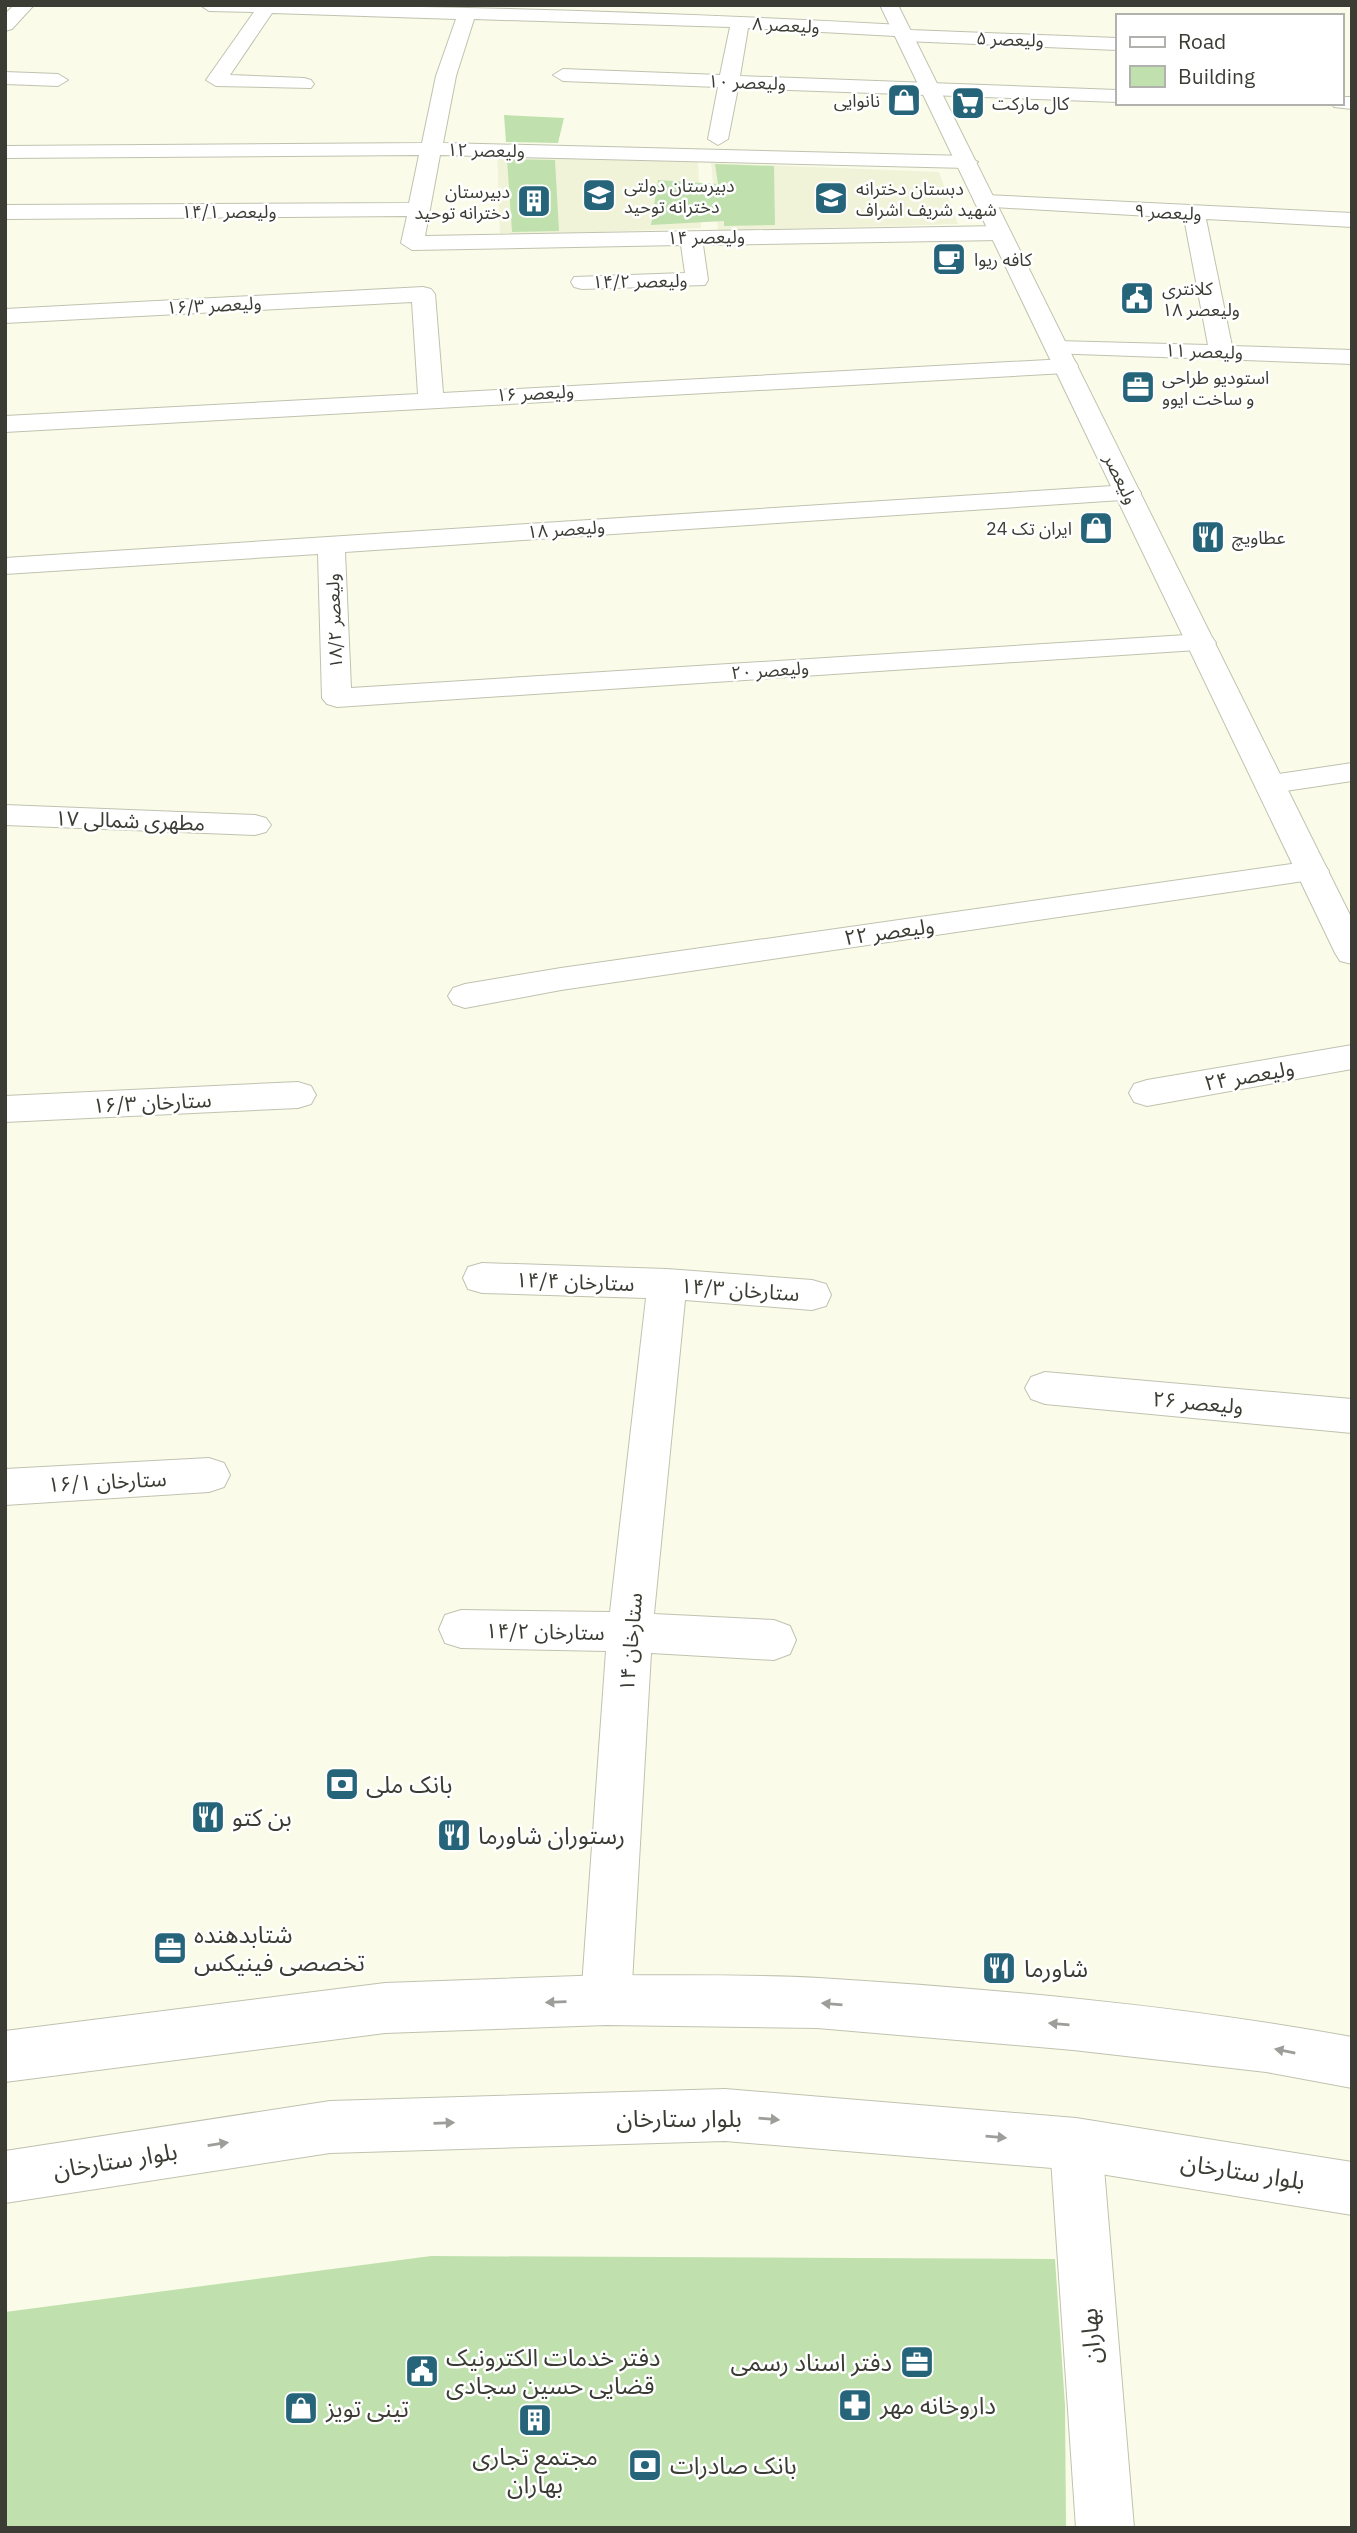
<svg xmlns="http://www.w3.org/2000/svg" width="1357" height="2533" viewBox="0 0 1357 2533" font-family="'IBM Plex Sans','Noto Sans Arabic',sans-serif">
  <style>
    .built { fill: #f0f3d8 }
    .building { fill: #c0e1ae }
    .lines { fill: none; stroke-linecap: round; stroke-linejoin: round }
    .minor-casing { stroke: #c0c2b0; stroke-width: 2 }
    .secondary-casing { stroke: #c0c2b0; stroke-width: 2 }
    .minor { fill: #fff; fill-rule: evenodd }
    .secondary { fill: #fff; fill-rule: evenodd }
    .oneway { fill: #9d9e9a }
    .labels { text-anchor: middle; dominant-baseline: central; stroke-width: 5; stroke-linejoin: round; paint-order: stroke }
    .far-street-label { font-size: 18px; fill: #3b3c34; stroke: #fff }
    .far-poi-label { font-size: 18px; fill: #3b3c34; stroke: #fff; text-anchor: start }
    .street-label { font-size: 21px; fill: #3b3c34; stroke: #fff }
    .near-poi-label { font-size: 24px; fill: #3b3c34; stroke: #fff; text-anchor: start }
    .near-street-label { font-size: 24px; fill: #3b3c34; stroke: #fff }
  </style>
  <rect width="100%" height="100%" fill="#fafce9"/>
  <g class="built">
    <polygon points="497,153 698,161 701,228 500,236"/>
    <polygon points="711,163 939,172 958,224 718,231"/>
  </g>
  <g class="building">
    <polygon points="504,115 564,118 558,143 506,142"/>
    <polygon points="507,159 555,160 559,231 512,232"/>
    <polygon points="715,164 774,166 775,225 724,226 724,221 651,225 658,180 718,184"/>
    <polygon points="431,2256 1055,2259 1065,2405 1066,2528 5,2528 5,2312"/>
  </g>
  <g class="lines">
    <g class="minor-casing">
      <g id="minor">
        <polygon points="14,5 34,5 12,29 5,31 5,14"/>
        <path d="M200 5C434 5 668 12 902 25L910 30 1117 38V50L904 41 895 36 748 28 740 76 1117 90V102L738 88 728 139 718 145 708 139 718 87 563 81 553 75 563 69 720 75 730 27 474 19 456 76 443 143 967 156 978 162 967 168 440 155 425 236 1000 226 1011 233 1000 240 703 245 708 280 705 285 582 289 574 287 571 282 574 277 685 273 681 245 412 250 401 243 407 216 5 219V205L409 203 419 155 5 158V146L422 143 436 76 456 19 272 13 230 75 304 78 311 80 314 84 311 88 216 86 206 80 254 12 209 11Z"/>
        <polygon points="5,72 58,74 68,80 58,86 5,84"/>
        <polygon points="1341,97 1352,97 1352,109 1334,107 1331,103 1341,103"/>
        <polygon points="985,195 1352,213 1352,227 1206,219 1232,346 1352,350 1352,364 1049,353 1045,348 1049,343 1057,341 1208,345 1184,218 977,206 974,201"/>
        <polygon points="423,287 431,289 435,294 443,393 1066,359 1075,361 1078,366 1075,371 1066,373 5,432 5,416 418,394 412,302 5,323 5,309"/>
        <polygon points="1128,485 1137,487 1141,493 1137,499 345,552 351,688 1202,634 1212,637 1216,643 1212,649 337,707 327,704 322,698 318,554 5,574 5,558"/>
        <polygon points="1352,763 1352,781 1272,793 1261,791 1257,784 1261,777 1272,775"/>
        <polygon points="5,805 255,815 266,818 271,825 266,832 255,835 5,825"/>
        <polygon points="1313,861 1324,864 1329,871 1324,878 561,990 465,1008 453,1004 448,996 453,988 465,984 561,968"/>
        <polygon points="1352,1045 1352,1069 1147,1106 1134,1102 1129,1093 1134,1084 1147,1080"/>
        <polygon points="298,1082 311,1086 316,1095 311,1104 298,1108 5,1122 5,1096"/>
        <polygon points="482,1263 667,1269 812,1280 826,1284 831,1295 826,1306 812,1310 685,1300 654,1614 774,1620 790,1626 796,1640 790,1654 774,1660 651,1653 631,2000 624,2018 606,2025 588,2018 581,2000 606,1651 461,1648 445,1643 439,1629 445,1615 461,1610 610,1612 646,1298 482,1293 468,1289 463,1278 468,1267"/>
        <polygon points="1045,1372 1352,1399 1352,1433 1045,1404 1031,1399 1025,1388 1031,1377"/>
        <polygon points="209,1458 224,1463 230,1475 224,1487 209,1492 5,1505 5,1469"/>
        <polygon points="1076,2118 1095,2125 1102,2144 1134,2528 1076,2528 1050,2144 1057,2125"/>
      </g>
    </g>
    <g class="secondary-casing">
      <g id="secondary">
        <polygon points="880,5 898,5 1352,919 1352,964 1340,961 1335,953"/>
        <path d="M606 1975C677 1976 748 1974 819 1978 996 1989 1177 2005 1352 2037V2088L1266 2072 1073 2050 817 2028 606 2025 385 2033 5 2082V2031L385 1983Z"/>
        <polygon points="725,2089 1076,2118 1352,2162 1352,2215 1076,2170 725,2141 330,2153 5,2203 5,2151 330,2101"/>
      </g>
    </g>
    <use href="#minor" class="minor"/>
    <use href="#secondary" class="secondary"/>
  </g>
  <defs><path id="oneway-solid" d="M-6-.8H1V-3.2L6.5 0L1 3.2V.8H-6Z" transform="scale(1.75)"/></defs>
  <g class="oneway">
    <use href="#oneway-solid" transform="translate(556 2002) rotate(178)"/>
    <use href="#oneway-solid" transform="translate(832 2004) rotate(-175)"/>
    <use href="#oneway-solid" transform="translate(1059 2024) rotate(-175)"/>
    <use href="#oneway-solid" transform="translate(1285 2051) rotate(-169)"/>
    <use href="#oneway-solid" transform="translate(769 2119) rotate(5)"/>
    <use href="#oneway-solid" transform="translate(444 2123) rotate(-2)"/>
    <use href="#oneway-solid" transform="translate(996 2137) rotate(5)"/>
    <use href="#oneway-solid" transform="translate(218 2144) rotate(-9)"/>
  </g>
  <defs>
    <g id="shop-square" transform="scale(1.75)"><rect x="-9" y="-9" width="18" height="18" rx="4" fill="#26647a" stroke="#fff"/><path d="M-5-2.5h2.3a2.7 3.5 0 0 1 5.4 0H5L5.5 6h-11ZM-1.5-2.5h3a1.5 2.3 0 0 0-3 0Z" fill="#fff"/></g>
    <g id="supermarket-square" transform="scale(1.75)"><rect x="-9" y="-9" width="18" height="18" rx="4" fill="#26647a" stroke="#fff"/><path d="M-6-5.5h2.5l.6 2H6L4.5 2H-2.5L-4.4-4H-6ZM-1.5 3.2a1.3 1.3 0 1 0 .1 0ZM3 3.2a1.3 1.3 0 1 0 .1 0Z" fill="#fff"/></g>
    <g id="school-square" transform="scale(1.75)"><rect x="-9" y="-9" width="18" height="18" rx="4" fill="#26647a" stroke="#fff"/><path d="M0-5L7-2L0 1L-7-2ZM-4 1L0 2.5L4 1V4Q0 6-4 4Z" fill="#fff"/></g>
    <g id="building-square" transform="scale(1.75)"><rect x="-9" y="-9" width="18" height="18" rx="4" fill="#26647a" stroke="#fff"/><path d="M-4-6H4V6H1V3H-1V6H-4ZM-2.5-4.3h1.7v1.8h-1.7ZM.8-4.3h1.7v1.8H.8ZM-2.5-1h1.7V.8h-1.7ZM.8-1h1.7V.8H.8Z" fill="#fff"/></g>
    <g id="cafe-square" transform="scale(1.75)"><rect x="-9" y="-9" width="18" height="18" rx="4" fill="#26647a" stroke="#fff"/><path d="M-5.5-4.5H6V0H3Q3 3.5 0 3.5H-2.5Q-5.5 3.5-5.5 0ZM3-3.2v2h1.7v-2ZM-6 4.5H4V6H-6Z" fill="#fff"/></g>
    <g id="civic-square" transform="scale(1.75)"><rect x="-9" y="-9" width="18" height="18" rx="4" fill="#26647a" stroke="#fff"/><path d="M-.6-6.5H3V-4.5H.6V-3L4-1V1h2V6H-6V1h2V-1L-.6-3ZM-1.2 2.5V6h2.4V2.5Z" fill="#fff"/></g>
    <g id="office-square" transform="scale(1.75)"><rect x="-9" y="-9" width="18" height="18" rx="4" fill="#26647a" stroke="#fff"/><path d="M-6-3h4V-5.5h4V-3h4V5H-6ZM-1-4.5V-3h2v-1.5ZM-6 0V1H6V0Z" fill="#fff"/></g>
    <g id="restaurant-square" transform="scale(1.75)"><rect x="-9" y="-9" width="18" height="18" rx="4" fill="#26647a" stroke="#fff"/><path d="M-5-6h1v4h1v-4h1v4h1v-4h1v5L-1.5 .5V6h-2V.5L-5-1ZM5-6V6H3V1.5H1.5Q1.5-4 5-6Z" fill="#fff"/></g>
    <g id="bank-square" transform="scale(1.75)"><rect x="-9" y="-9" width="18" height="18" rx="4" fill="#26647a" stroke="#fff"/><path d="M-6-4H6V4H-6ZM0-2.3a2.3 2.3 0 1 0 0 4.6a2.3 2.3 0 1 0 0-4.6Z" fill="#fff"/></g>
    <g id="pharmacy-square" transform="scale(1.75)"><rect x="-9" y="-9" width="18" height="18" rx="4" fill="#26647a" stroke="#fff"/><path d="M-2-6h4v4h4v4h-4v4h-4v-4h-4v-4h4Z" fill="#fff"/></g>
  </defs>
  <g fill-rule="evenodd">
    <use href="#shop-square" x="904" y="100"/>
    <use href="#supermarket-square" x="968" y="103"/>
    <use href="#school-square" x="599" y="195"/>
    <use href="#school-square" x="831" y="198"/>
    <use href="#building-square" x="534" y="201"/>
    <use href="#cafe-square" x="949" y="259"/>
    <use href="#civic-square" x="1137" y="298"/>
    <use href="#office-square" x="1138" y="387"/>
    <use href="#shop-square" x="1096" y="528"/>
    <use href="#restaurant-square" x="1208" y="537"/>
    <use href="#bank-square" x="342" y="1784"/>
    <use href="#restaurant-square" x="208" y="1817"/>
    <use href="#restaurant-square" x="454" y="1835"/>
    <use href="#office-square" x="170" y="1948"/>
    <use href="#restaurant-square" x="999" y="1968"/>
    <use href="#office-square" x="917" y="2362"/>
    <use href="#civic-square" x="422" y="2371"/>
    <use href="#pharmacy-square" x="855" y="2405"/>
    <use href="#shop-square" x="301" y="2408"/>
    <use href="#building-square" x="535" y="2420"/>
    <use href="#bank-square" x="645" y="2465"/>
  </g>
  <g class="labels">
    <g class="far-street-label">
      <text transform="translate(786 25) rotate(3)">۸ ولیعصر</text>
      <text transform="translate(1010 39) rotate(2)">۵ ولیعصر</text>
      <text transform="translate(747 82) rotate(2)">۱۰ ولیعصر</text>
      <text transform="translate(486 150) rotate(1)">۱۲ ولیعصر</text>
      <text x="229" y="211">۱۴/۱ ولیعصر</text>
      <text transform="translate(1168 212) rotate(3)">۹ ولیعصر</text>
      <text transform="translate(706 237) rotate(-1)">۱۴ ولیعصر</text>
      <text transform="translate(640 281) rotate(-1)">۱۴/۲ ولیعصر</text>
      <text transform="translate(214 305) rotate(-3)">۱۶/۳ ولیعصر</text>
      <text transform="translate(1204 351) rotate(2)">۱۱ ولیعصر</text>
      <text transform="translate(535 393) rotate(-3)">۱۶ ولیعصر</text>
      <text transform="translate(1121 479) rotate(64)">ولیعصر</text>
      <text transform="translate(566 529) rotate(-4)">۱۸ ولیعصر</text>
      <text transform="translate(334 621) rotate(-92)">۱۸/۲ ولیعصر</text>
      <text transform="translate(770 670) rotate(-4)">۲۰ ولیعصر</text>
    </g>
    <g class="far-poi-label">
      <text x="880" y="100" text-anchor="end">نانوایی</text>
      <text x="992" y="103">کال مارکت</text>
      <text x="624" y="185">دبیرستان دولتی<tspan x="624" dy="21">دخترانه توحید</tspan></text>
      <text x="856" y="188">دبستان دخترانه<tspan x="856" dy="21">شهید شریف اشراف</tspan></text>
      <text x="510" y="191" text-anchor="end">دبیرستان<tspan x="510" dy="21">دخترانه توحید</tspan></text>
      <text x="974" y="259">کافه ریوا</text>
      <text x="1162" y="288">کلانتری<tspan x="1162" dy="21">۱۸ ولیعصر</tspan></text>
      <text x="1162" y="377">استودیو طراحی<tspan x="1162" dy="21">و ساخت ایوو</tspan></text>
      <text x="1072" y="528" text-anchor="end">ایران تک 24</text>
      <text x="1232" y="537">عطاویچ</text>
    </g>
    <g class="street-label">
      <text transform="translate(130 820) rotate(2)">۱۷ مطهری شمالی</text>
      <text transform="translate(889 931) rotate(-8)">۲۲ ولیعصر</text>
      <text transform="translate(1249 1075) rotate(-10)">۲۴ ولیعصر</text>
      <text transform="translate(152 1102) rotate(-3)">۱۶/۳ ستارخان</text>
      <text transform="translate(575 1281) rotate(2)">۱۴/۴ ستارخان</text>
      <text transform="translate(740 1289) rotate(4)">۱۴/۳ ستارخان</text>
      <text transform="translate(1198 1402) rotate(5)">۲۶ ولیعصر</text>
      <text transform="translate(107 1481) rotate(-3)">۱۶/۱ ستارخان</text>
      <text transform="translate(545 1631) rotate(1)">۱۴/۲ ستارخان</text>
      <text transform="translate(630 1642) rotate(-85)">۱۴ ستارخان</text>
    </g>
    <g class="near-poi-label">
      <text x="366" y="1784">بانک ملی</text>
      <text x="232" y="1817">بن کتو</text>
      <text x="478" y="1835">رستوران شاورما</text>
      <text x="194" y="1934">شتابدهنده<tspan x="194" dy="28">تخصصی فینیکس</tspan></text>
      <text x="1024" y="1968">شاورما</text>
      <text x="446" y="2357">دفتر خدمات الکترونیک<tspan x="446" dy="28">قضایی حسین سجادی</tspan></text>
      <text x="892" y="2362" text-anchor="end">دفتر اسناد رسمی</text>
      <text x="880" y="2405">داروخانه مهر</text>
      <text x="326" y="2408">تینی تویز</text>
      <text x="535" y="2456" text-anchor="middle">مجتمع تجاری<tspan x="535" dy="28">بهاران</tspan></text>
      <text x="670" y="2465">بانک صادرات</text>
    </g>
    <g class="near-street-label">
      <text x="679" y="2118">بلوار ستارخان</text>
      <text transform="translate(115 2160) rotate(-9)">بلوار ستارخان</text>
      <text transform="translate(1243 2171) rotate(9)">بلوار ستارخان</text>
      <text transform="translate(1090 2336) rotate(-94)">بهاران</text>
    </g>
  </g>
  <rect width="1357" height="2533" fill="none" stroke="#3b3c34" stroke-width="14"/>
  <rect x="1116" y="14" width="228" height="91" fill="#ffffff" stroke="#b1b1ae" stroke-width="2"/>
  <rect x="1130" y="37" width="35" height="10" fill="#ffffff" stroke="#b1b1ae" stroke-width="2"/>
  <text x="1178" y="49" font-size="21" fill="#3b3c34">Road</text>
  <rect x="1130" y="66" width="35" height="21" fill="#c0e1ae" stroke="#b1b1ae" stroke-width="2"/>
  <text x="1178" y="84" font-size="21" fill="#3b3c34">Building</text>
</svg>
